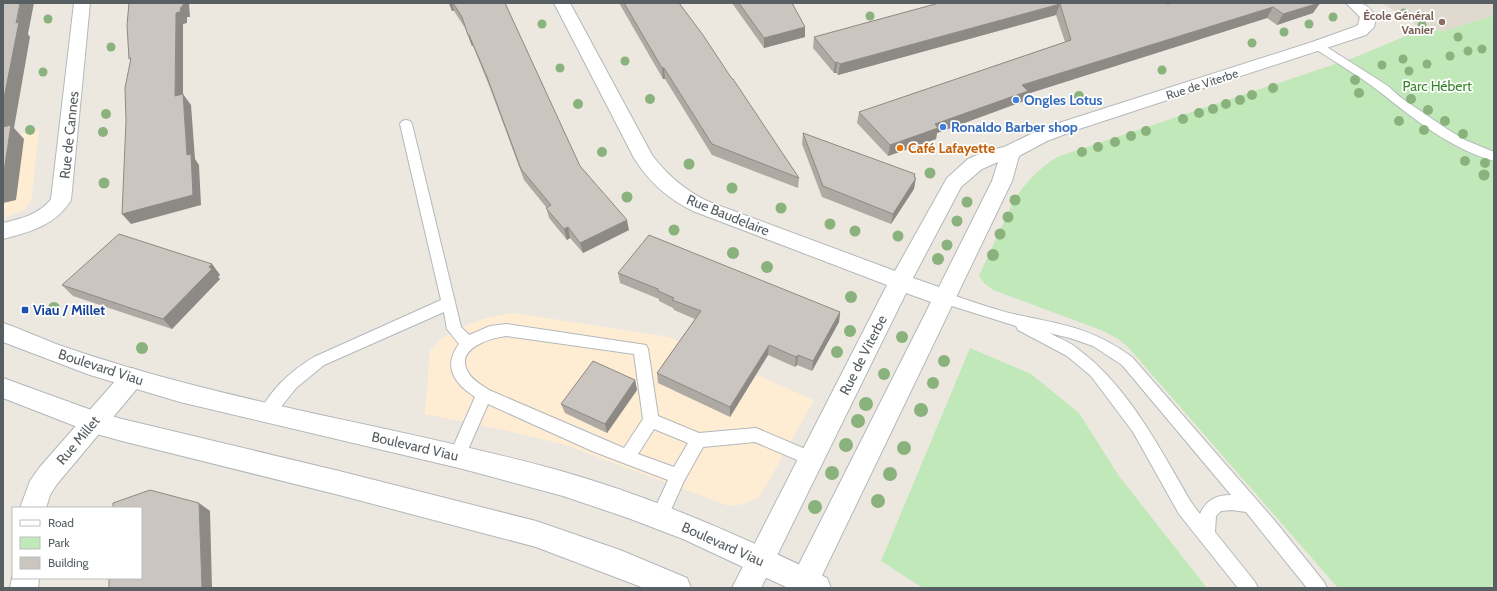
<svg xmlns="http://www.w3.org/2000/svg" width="1497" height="591" viewBox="0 0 1497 591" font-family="Cabin,sans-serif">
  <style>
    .commercial { fill: #ffedd3 }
    .education { fill: #e0d9d0 }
    .green { fill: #c1e8b9 }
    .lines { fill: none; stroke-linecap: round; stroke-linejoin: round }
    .lane-casing { stroke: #b3b8bc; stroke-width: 2 }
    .street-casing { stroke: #b3b8bc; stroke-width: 2 }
    .secondary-casing { stroke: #b2b7bc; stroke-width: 2 }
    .lane { fill: #fff; fill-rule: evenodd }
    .street { fill: #fff; fill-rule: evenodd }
    .secondary { fill: #fff; fill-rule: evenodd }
    .tree { fill: #89b27d }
    .wall { fill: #aea9a3 }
    .shaded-wall { fill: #8d8a85 }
    .building { fill: #cac5be; stroke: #8d8a85 }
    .education-dot { fill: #8d6e63; stroke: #fff; stroke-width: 1.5 }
    .shop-dot { fill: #3f7fe0; stroke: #fff; stroke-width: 1.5 }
    .food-dot { fill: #e8710a; stroke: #fff; stroke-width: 1.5 }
    .transit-dot { fill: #1a4fb4; stroke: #fff; stroke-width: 1.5 }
    .labels { text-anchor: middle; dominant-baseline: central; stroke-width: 3.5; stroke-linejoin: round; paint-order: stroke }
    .far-education-label { font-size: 12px; font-weight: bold; fill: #785e54; stroke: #fff; text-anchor: end }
    .far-street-label { font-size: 12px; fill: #585f62; stroke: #fff }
    .park-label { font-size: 14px; fill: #37862c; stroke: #fff }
    .shop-label { font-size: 14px; font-weight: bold; fill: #366cbe; stroke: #fff; text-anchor: start }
    .street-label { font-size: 14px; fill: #585f62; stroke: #fff }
    .food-label { font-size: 14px; font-weight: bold; fill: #c56008; stroke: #fff; text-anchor: start }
    .transit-label { font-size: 14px; font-weight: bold; fill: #164399; stroke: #fff; text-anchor: start }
  </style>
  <rect width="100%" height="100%" fill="#ede8df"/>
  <g class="commercial">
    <polygon points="39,130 31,201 24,210 3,218 3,139"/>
    <polygon points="513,313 669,337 814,400 766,486 758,498 743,504 729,506 563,444 504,430 425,414 430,351 441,339 467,325 486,318"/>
  </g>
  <polygon class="education" points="1382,3 1494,3 1494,15 1444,31 1423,29"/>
  <g class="green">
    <path d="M1494 15V588H1338L1127 346 1118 339 1101 330 993 290 984 283 979 276 1013 202C1025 183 1038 169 1057 157L1353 58 1423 29 1444 31Z"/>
    <polygon points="970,348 1031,374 1079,413 1119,476 1207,588 923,588 881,561"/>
  </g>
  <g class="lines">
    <g class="lane-casing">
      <g id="lane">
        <path d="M1318 43 1322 44 1388 86 1400 97 1447 129 1465 140 1494 152V161C1451 149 1414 119 1380 92 1360 76 1336 63 1314 48L1313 46Z"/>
        <path d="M406 120 410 121 412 124 461 327 469 335 490 326 506 324 646 345 648 349 658 416 699 433 756 428 817 454 819 459 817 464 811 466 755 442 703 447 684 481 665 523 659 525 653 523 651 517 668 480 592 451 488 404 463 461 457 463 451 461 449 456 475 397C455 384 442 367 459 344L447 329 444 312 324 365 296 388 273 417 268 419 263 417 260 412C271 389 292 370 314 357L441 300 400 124 402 121ZM506 336 634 354 643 419 624 448 489 390C482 385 473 381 468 372 454 349 490 338 506 336ZM654 429 688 443 674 467 638 454Z"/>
        <path d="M944 292C965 299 987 307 1009 313 1057 324 1090 326 1132 357L1275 521 1324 582 1327 588H1307L1246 512 1232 510 1221 511 1216 516 1215 532 1255 582 1258 588H1238L1179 514 1133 432 1091 376 1067 356 1018 330 1016 326 939 302 937 298 939 294ZM1049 333 1070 338 1093 346 1122 365 1231 495C1216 495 1206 500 1200 514L1191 502C1160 449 1129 387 1078 349 1070 342 1059 338 1049 333Z"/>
      </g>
    </g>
    <g class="street-casing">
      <g id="street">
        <path d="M74 3H90L71 200C56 225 30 232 3 239V223C20 219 40 214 51 199Z"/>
        <path d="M554 3H570L652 155C667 175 685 190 707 201L895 271 947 178 968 159 984 152 1004 147 1033 133 1062 122 1312 42 1354 27 1358 25 1360 17 1346 3C1363 3 1366 2 1376 17L1374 27 1366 35 1076 130 1047 141 1019 156 1012 181 816 588H787L931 302 906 293 761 588H732L887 285 693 211C668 199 649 182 634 158ZM998 162 992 181 939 287 913 278 961 187 982 169Z"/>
        <polygon points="132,368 140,371 144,378 140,385 57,484 50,495 46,508 20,508 30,481 39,468 124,371"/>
        <polygon points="13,573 13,578 39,578 38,588 10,588"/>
      </g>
    </g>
    <g class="secondary-casing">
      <g id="secondary">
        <path d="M3 323C21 329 38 337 56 344 81 353 108 361 134 369 275 410 420 432 561 471 653 497 741 536 827 578L831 588H788L683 539 628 518 563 496 463 469 180 402 90 375 3 342Z"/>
        <polygon points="3,378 94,411 122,419 339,471 536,521 620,550 687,578 691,588 644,588 536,547 339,495 122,441 93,433 3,398"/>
      </g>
    </g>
    <use href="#lane" class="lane"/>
    <use href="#street" class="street"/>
    <use href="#secondary" class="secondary"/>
  </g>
  <g class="tree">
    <circle cx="1404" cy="13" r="4.5"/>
    <circle cx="870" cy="16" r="4.5"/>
    <circle cx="1333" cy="17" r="4.5"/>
    <circle cx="48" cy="19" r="4.5"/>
    <circle cx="542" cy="24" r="4.5"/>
    <circle cx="1309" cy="24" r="4.5"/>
    <circle cx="1422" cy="25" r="4.5"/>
    <circle cx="1284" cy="32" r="4.5"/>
    <circle cx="1458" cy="37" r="4.5"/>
    <circle cx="1252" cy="43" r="4.5"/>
    <circle cx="111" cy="47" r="4.5"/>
    <circle cx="1482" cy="49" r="4.5"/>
    <circle cx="1468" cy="51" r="4.5"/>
    <circle cx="1450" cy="56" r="4.5"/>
    <circle cx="1403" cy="59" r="4.5"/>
    <circle cx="625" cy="61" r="4.5"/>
    <circle cx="1427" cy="64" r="4.5"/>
    <circle cx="1382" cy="65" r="4.5"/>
    <circle cx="560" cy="68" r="4.5"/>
    <circle cx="1162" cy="70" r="4.5"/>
    <circle cx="1409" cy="71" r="4.5"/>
    <circle cx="43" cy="72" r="4.5"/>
    <circle cx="1355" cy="80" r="5"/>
    <circle cx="1273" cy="88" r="5"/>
    <circle cx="1359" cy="93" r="5"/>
    <circle cx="1252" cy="95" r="5"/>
    <circle cx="1079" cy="96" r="5"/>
    <circle cx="650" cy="99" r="5"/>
    <circle cx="1411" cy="99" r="5"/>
    <circle cx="1240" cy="100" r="5"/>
    <circle cx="578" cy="104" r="5"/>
    <circle cx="1226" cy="104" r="5"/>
    <circle cx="1213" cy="109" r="5"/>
    <circle cx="1428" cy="110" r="5"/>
    <circle cx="1199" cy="113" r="5"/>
    <circle cx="106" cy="114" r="5"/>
    <circle cx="1183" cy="119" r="5"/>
    <circle cx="1399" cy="121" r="5"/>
    <circle cx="1445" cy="121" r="5"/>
    <circle cx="30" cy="130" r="5"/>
    <circle cx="1424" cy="130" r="5"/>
    <circle cx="1146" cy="131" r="5"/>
    <circle cx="103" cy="132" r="5"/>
    <circle cx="1463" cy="134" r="5"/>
    <circle cx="1131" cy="136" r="5"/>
    <circle cx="1115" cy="142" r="5"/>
    <circle cx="1098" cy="147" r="5"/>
    <circle cx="602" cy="152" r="5"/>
    <circle cx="1082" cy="152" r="5"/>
    <circle cx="1465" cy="161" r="5"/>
    <circle cx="1485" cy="163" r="5"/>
    <circle cx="689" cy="164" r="5.5"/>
    <circle cx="930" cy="173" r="5.5"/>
    <circle cx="1484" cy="175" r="5.5"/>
    <circle cx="104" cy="183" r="5.5"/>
    <circle cx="732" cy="188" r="5.5"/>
    <circle cx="627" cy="197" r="5.5"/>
    <circle cx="1015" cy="200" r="5.5"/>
    <circle cx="967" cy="202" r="5.5"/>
    <circle cx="781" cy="208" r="5.5"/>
    <circle cx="1008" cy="217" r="5.5"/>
    <circle cx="957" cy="221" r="5.5"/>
    <circle cx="830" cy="224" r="5.5"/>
    <circle cx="674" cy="230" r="5.5"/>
    <circle cx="855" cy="231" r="5.5"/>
    <circle cx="1000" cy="234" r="5.5"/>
    <circle cx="898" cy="236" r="5.5"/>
    <circle cx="947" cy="245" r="5.5"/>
    <circle cx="733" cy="253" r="6"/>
    <circle cx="993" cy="255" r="6"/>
    <circle cx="938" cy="259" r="6"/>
    <circle cx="767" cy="267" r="6"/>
    <circle cx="851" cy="297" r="6"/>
    <circle cx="54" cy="308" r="6"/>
    <circle cx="850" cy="331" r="6"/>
    <circle cx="902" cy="337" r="6"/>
    <circle cx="142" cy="348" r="6"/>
    <circle cx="837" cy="352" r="6"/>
    <circle cx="944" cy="361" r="6"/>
    <circle cx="884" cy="374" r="6"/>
    <circle cx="933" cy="383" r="6"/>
    <circle cx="866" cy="404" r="7"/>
    <circle cx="921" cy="410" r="7"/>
    <circle cx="858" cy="421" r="7"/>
    <circle cx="846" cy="445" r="7"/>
    <circle cx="904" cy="448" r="7"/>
    <circle cx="832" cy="473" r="7"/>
    <circle cx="890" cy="474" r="7"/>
    <circle cx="878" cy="501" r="7"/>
    <circle cx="815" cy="507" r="7"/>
  </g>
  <g class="wall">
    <polygon points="449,3 505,3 580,166 629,230 583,253 570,238 567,240 549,218 546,207 524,180 490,88 473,46 472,46 465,28 454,11 452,11"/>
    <polygon points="619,3 679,3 799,178 798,188 712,155 665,79 663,79"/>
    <polygon points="732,3 792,3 805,37 764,48"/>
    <polygon points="939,3 1167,4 1320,3 1313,13 1277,25 1267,18 1027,94 1024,101 937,133 936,139 888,156 857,123 859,112 1065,42 1056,15 838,75 836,73 834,73 813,48 814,37"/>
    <polygon points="803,133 915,178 914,189 891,224 822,197 802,144"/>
    <polygon points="212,264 220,275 218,277 220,279 172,329 73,296 62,285"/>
    <polygon points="618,273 840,312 839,322 812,371 797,365 795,367 768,355 730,417 658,383 657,373 695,319 674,310 673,308 659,301 659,299 620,283"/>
    <polygon points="635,380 637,390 607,433 565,413 561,404"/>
  </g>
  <g class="shaded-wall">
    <polygon points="20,3 34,3 28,34 30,37 14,128 24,139 16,200 3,203 3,103"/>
    <polygon points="183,3 189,3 190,17 187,17 187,23 183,24 183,107 175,96 176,13"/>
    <polygon points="449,3 452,3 454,11 452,11"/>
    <polygon points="1320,3 1313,13 1277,25 1283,14"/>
    <polygon points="1060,4 1056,15 838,75 840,64"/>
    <polygon points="1273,7 1267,18 1027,94 1024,101 937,133 936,139 888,156 890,145 935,124 1022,85"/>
    <polygon points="805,27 805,37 764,48 764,38"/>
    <polygon points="468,35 469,35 473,46 472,46"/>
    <polygon points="837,62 836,73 834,73 835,63"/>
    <polygon points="662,68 664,68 665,79 663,79"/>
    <polygon points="183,94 191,105 195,159 199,165 201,205 131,224 122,214 187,155"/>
    <polygon points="915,174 914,182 916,178 914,189 891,224 893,214"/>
    <polygon points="627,220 629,230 583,253 580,243"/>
    <polygon points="568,227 570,238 567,240 564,229"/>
    <polygon points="212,264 220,275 218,277 220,279 172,329 163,319"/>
    <polygon points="840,312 839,322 812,371 813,361"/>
    <polygon points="769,345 768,355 730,417 730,407"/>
    <polygon points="798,355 797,365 795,367 796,357"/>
    <polygon points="635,380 637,390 607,433 605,424"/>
    <polygon points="199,503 210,511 212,588 202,588"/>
  </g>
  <g class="building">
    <polygon points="3,3 20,3 16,23 19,22 3,103"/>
    <polygon points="129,3 183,3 183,6 181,7 180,12 176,13 175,96 183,94 187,155 191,154 193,195 122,214 126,121 125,88 131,58 129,59 127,25"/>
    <polygon points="453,3 505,3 580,166 627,220 580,243 568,227 564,229 546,208 551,205 521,169 487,77 469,35 468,35 462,17"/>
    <polygon points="624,3 679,3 703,35 732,79 733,79 799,178 712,144 664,68 662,68"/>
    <polygon points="739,3 792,3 805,27 764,38"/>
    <polygon points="939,3 1166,3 1167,4 1174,3 1319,3 1283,14 1273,7 1022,85 1028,91 935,124 938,128 890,145 859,112 1071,40 1060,4 840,64 837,62 835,63 814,37"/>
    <polygon points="11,125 3,178 3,127"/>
    <polygon points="803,133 915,174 914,177 916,178 893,214 823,186"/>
    <polygon points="119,234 212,264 209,267 212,269 163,319 62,285"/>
    <polygon points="649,235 840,312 813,361 798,355 796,357 769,345 730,407 657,373 701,311 672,300 674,298 658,291 658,289 618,273"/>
    <polygon points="593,361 635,380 605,424 561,404"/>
    <polygon points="150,490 199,503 202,588 109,588 109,578 141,578 141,508 113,508 113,503"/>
  </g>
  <circle class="education-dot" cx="1442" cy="22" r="4"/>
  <g class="shop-dot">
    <circle cx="1016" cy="100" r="4"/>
    <circle cx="943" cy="127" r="4"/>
  </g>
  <circle class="food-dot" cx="900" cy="148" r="4"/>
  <rect class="transit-dot" x="21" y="306" width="8" height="8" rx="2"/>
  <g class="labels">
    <g class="far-education-label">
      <text x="1434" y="15">École Général<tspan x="1434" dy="14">Vanier</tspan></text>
    </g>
    <g class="far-street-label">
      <text transform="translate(1202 84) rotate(-18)">Rue de Viterbe</text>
    </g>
    <g class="park-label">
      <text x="1437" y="86">Parc Hébert</text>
    </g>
    <g class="shop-label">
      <text x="1024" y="100">Ongles Lotus</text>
      <text x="951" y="127">Ronaldo Barber shop</text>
    </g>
    <g class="street-label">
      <text transform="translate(69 135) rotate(-84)">Rue de Cannes</text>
      <text transform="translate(728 215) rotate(22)">Rue Baudelaire</text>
      <text transform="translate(863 355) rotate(-63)">Rue de Viterbe</text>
      <text transform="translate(101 367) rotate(18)">Boulevard Viau</text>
      <text transform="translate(78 440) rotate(-50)">Rue Millet</text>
      <text transform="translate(415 446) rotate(13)">Boulevard Viau</text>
      <text transform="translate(723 544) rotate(24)">Boulevard Viau</text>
    </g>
    <g class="food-label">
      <text x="908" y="148">Café Lafayette</text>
    </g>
    <g class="transit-label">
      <text x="33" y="310">Viau / Millet</text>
    </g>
  </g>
  <rect width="1497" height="591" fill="none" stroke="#585f62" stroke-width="8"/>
  <rect x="12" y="507" width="130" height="72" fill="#ffffff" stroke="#bcbfc0"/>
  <rect x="20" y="520" width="20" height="6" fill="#ffffff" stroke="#bcbfc0"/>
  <text x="48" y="527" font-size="12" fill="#585f62">Road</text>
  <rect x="20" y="537" width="20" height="12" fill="#c1e8b9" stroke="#bcbfc0"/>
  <text x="48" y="547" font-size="12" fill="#585f62">Park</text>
  <rect x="20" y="557" width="20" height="12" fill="#cac5be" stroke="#bcbfc0"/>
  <text x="48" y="567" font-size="12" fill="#585f62">Building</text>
</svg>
